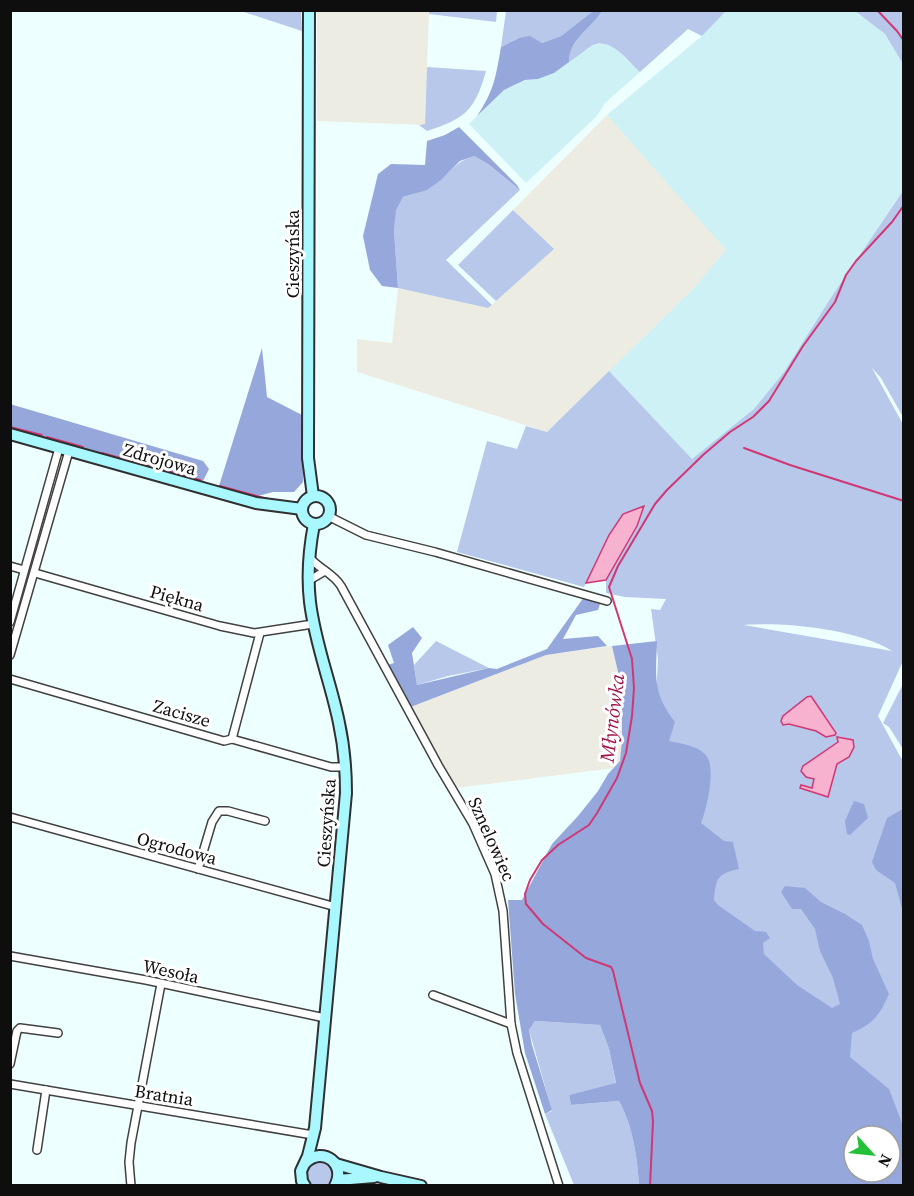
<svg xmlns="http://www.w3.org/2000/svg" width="914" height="1196" viewBox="0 0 914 1196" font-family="'Source Serif 4',serif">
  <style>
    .industrial { fill: #ecece2 }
    .farmland { fill: #cef1f5 }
    .green { fill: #b7c8ea; fill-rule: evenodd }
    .forest { fill: #96a8db; fill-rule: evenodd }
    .water { fill: #f7b2d0; stroke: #d03775; stroke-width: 1.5 }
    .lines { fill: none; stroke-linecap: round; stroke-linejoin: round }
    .stream { stroke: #d03775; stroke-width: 2 }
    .street-casing { stroke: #414141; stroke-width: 10 }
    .secondary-casing { stroke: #303030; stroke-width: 14 }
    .street { stroke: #fff; stroke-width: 7 }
    .secondary { stroke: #a9f8ff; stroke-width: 10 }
    .labels { text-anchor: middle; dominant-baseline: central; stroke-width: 6; stroke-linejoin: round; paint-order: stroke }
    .street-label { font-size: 18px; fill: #0e0e0e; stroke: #fff }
    .water-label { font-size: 20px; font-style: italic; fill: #a21448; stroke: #fff }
  </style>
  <rect width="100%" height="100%" fill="#eff"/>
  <g class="industrial">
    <polygon points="317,11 429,11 425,125 317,121"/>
    <polygon points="607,115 727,250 693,289 547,432 357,372 357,339 392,343 398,288 488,308 553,249 513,210"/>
    <polygon points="612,646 622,689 622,739 620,762 614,768 456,788 408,708 546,655"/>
  </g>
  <g class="farmland">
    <polygon points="726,11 855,11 885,34 903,64 903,191 832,296 784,372 755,409 692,459 609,371 693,289 726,250 607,115 702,36"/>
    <polygon points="604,43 616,49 640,72 605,103 597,116 526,183 469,124 504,90 526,80 538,79 594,45"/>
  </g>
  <g class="green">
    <polygon points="241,11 301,11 302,31"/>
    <polygon points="429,11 497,11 496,22 429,14"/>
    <polygon points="506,11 593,11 561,36 542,43 519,38 501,47"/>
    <path d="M602 11H726L702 36 688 29 640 72C628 61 611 37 593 45 585 50 577 57 569 62 569 39 591 29 602 11Z"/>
    <polygon points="855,11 903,11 903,64 885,34"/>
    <path d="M427 67 486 71C475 110 465 119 427 131L419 125 425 124Z"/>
    <path d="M474 156 488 164 520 190 446 260 492 305 488 308 398 288 394 230 395 210 403 197C416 194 432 187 442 178 456 167 456 162 474 156Z"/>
    <path d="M903 191V417L881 378 872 368 904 426 903 661 878 716 901 758 903 759V1129L715 915 656 696 658 659 651 609 660 610 666 599 625 597 606 593V580L637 526 644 507 623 514 609 535 584 587 457 552 487 441 517 449 526 426 547 432 609 371 692 459 754 409 784 372 832 296ZM744 625C785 622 857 629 892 651Z"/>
    <polygon points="513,210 554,249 496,301 458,265"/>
    <polygon points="436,641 489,668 448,676 417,685 414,665"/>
    <polygon points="903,684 903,749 889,727 883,723"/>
    <path d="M535 1021 600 1025 609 1049 616 1084 569 1095 571 1105 619 1101C633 1126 637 1157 639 1185H574L545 1114 552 1111 529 1030Z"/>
    <path d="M317 1160 327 1161 334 1169 332 1183 329 1185 311 1186C302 1175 307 1166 317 1160Z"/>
  </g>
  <g class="forest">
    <path d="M593 11H602C591 29 569 39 569 62L554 73 538 79 525 80 504 90 477 116C494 91 496 76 501 47L519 38 530 36 542 43 561 36Z"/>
    <polygon points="459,127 517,185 520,190 488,164 474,156 460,161 441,180 427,190 403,197 396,210 394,230 398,288 382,286 370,270 363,236 378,174 391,164 425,165 427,141 445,135"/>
    <polygon points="262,348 267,397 302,415 303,482 294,492 273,492 254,497 219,486"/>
    <polygon points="10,404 203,461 209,469 202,483 11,429"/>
    <polygon points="584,597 600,604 598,610 576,615 563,639 598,636 607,646 546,655 408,708 387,665 394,663 388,645 413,627 422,638 412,653 417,685 489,668 497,669 547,649"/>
    <path d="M657 641C656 677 652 692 675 722L669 741C682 744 695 745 705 754 717 765 707 809 701 823L724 841 733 842 739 869C717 874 716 878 714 900L718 905 755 931 766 932 770 938 763 943 764 954 797 985 832 1008 840 1004 833 978 820 951 815 929 801 909H792L781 892 785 886 805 888 821 902 845 914 862 925 869 941 873 959 889 994C879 1016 874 1023 852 1033L850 1057 889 1089 903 1126V1185H639C637 1157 633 1126 619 1101L571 1105 569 1095 616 1083 609 1049 600 1025 535 1021 529 1030 532 1045 552 1110 545 1114 525 1053 515 994 508 900H522L552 844 578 816 598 791 608 774 620 761 622 739V689L612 646ZM854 1136H890V1172H854Z"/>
    <polygon points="854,801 864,804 868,818 850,835 847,834 845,821"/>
    <polygon points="903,809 903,912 895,883 876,870 872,862 887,818"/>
  </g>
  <g class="water">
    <polygon points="644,506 637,526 606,580 586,583 609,535 623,514"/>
    <polygon points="811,696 836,733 835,735 826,737 816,731 789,724 783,725 781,721 783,716 807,697"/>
    <polygon points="837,737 853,740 854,747 849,757 837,764 828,797 800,788 801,785 812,788 814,779 806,777 801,771 803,766 838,742"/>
  </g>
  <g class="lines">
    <g class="stream">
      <polyline points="877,10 897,31 904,41"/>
      <polyline points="10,427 42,435"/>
      <polyline points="47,437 83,447"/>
      <polyline points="744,448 790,465 904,501"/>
      <polyline points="102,453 200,480"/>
      <polyline points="220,486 268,499"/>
      <polyline points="650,1186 653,1121 652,1111 640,1083 613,971 611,967 586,958 543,924 526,904 525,894 530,880 542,860 558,845 589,825 597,813 617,778 626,753 632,716 634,688 632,659 609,587 618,566 655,504 667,490 703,455 730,432 753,417 769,401 803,346 835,302 846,275 856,261 892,222 904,205"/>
    </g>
    <g class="street-casing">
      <g id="street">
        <polyline points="328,516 366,535 435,552 607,601"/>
        <path d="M309 557C319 569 333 573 341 586L438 765 473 824 495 874 503 911 511 1024 517 1053 559 1186"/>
        <polyline points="10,566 24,570"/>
        <polyline points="35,573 220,626 254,633 313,624"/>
        <polyline points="308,581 325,571"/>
        <polyline points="10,622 59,448"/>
        <polyline points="10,655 69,451"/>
        <polyline points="10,679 224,741 232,739 331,767 345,767"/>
        <polyline points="232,739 260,633"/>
        <polyline points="10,817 336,907"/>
        <polyline points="198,869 212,822 219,811 228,811 265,821"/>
        <polyline points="10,956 146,980 325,1018"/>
        <polyline points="433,995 511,1024"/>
        <polyline points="10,1064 17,1031 20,1028 58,1033"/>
        <polyline points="10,1084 313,1135"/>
        <polyline points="37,1150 46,1090"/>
        <polyline points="131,1186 129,1162 131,1143 161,984"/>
      </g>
    </g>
    <g class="secondary-casing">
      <g id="secondary">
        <polyline points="309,10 308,458 313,496"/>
        <polyline points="10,434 256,503 302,509"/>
        <circle cx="316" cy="510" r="14"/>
        <path d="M306 1162C323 1146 347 1164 335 1186"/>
        <polyline points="336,1164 381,1177 421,1186"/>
        <polyline points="338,1180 374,1177"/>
        <path d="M305 1186 302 1181 301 1171 308 1156 315 1128 346 793C346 769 344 746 339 723 331 683 315 644 310 602 307 576 309 550 314 524"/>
      </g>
    </g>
    <use href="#street" class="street"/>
    <use href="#secondary" class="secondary"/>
  </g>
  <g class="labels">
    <g class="street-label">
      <text transform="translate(292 254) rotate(-90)">Cieszyńska</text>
      <text transform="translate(160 459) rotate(16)">Zdrojowa</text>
      <text transform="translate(177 598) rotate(16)">Piękna</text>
      <text transform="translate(182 713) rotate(16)">Zacisze</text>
      <text transform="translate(326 823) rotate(-86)">Cieszyńska</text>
      <text transform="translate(492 839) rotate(66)">Sznelowiec</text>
      <text transform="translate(177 848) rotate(15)">Ogrodowa</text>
      <text transform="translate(171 971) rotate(12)">Wesoła</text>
      <text transform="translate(164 1095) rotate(9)">Bratnia</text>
    </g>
    <g class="water-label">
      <text transform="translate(612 718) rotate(-83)">Młynówka</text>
    </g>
  </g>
  <rect width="914" height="1196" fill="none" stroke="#0e0e0e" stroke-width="24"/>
  <g transform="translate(872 1154) rotate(117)"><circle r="28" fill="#ffffff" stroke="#9f9f9f" stroke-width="1.5"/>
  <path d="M0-4.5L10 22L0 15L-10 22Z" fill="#23c13a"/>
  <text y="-9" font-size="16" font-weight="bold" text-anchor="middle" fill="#0e0e0e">N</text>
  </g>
</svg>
